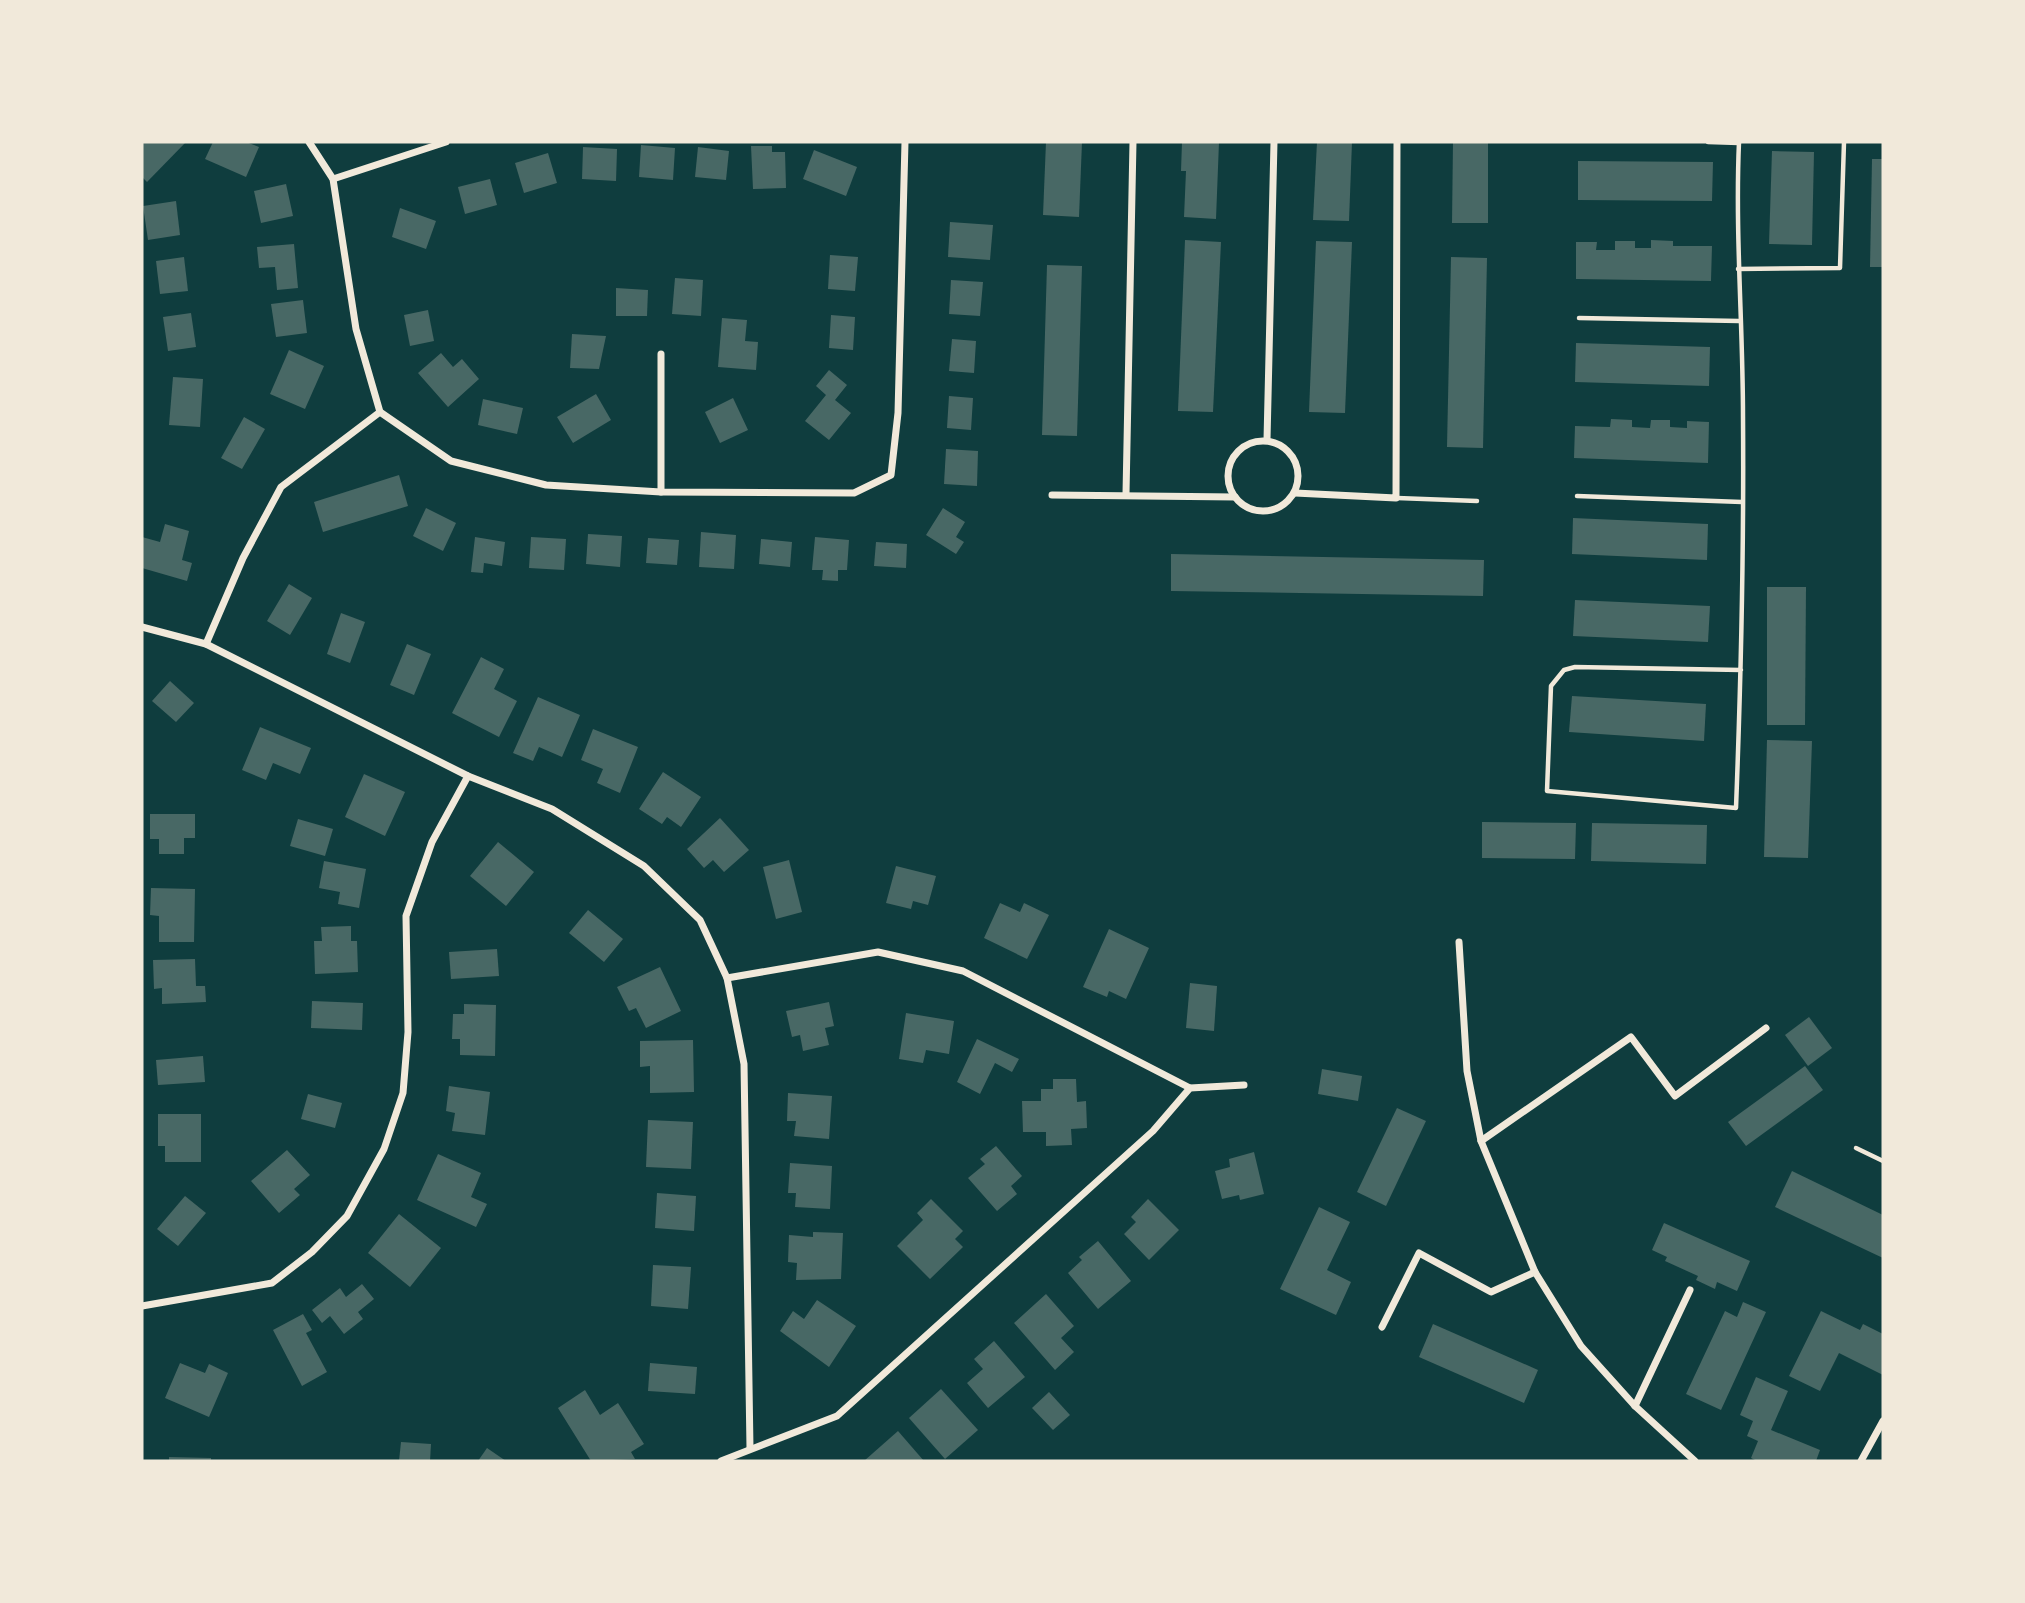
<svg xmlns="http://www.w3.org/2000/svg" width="2025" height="1603" viewBox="0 0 2025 1603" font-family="'Roboto Serif',serif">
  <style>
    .building { fill: #486865 }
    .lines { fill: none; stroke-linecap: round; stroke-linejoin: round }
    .service { stroke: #f1e9da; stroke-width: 4.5 }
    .minor { stroke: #f1e9da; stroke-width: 7 }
  </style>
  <rect width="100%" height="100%" fill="#0f3d3e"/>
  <g class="building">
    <polygon points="142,142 186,142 147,182 142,177"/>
    <polygon points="213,142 246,142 259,147 246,177 205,159"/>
    <polygon points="1046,142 1082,142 1079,217 1043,215"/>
    <polygon points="1182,142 1219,142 1216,219 1184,217 1186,171 1181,171"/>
    <polygon points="1317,142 1352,142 1349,221 1313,220"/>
    <polygon points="1453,142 1488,142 1488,223 1452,223"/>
    <polygon points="641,145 675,148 673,180 639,177"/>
    <polygon points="751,146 772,146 772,152 785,152 786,188 753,189"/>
    <polygon points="583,147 617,149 616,181 582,179"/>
    <polygon points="698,147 729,151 726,180 695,177"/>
    <polygon points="814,150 857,167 846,196 803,179"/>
    <polygon points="1772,151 1814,152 1812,245 1769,244"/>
    <polygon points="548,153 557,183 524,193 515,163"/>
    <polygon points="1872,159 1883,159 1883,267 1870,267"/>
    <polygon points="1578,161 1713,162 1712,201 1578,200"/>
    <polygon points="490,179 497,205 465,214 458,187"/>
    <polygon points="286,184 293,216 261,223 254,191"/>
    <polygon points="176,201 180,235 148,240 143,206"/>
    <polygon points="400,208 436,221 426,249 392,237"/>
    <polygon points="950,222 993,225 990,260 948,257"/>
    <polygon points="1185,240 1221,242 1213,412 1178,411"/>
    <polygon points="1651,240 1673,241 1673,246 1712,246 1711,281 1576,279 1576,242 1597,242 1596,250 1615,250 1615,241 1635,241 1635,248 1651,248"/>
    <polygon points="1316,241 1352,242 1345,413 1309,412"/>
    <polygon points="294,244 298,288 277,290 275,267 259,268 257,247"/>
    <polygon points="830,255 858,257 855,291 828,289"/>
    <polygon points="184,257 188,291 160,294 156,261"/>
    <polygon points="1451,257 1487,258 1483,448 1447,447"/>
    <polygon points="1047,265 1082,266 1077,436 1042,435"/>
    <polygon points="675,278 703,280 701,316 672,314"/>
    <polygon points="951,280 983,282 980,316 949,314"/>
    <polygon points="616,288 648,290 647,316 616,316"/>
    <polygon points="303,300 307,333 276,337 271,304"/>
    <polygon points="428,310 434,341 410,346 404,315"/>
    <polygon points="191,313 196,347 168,351 163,317"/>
    <polygon points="831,315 855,317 853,350 829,348"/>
    <polygon points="722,318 747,320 745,341 758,342 756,370 718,367"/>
    <polygon points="572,334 606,336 599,369 570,368"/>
    <polygon points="952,339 976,341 974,373 949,371"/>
    <polygon points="1576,343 1710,347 1709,386 1575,382"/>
    <polygon points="289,350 324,366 305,409 270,394"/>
    <polygon points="441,353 453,367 462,359 479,379 448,407 418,373"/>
    <polygon points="829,370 847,385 835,400 851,413 829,440 805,421 826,395 816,386"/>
    <polygon points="173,377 203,379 200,427 169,425"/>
    <polygon points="596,394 611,420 573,443 557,417"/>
    <polygon points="949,396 973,398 971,430 947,428"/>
    <polygon points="733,398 748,430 720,443 705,412"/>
    <polygon points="483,399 523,408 517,434 478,425"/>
    <polygon points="244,417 265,429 242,469 221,458"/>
    <polygon points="1611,419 1632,420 1632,427 1650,428 1651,420 1670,420 1670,427 1687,428 1687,421 1709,422 1708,463 1574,458 1575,426 1610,427"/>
    <polygon points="946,449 978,451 977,486 944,484"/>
    <polygon points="399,475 408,506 323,532 314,502"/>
    <polygon points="426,508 456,523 443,551 413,536"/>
    <polygon points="943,508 965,522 956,537 964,542 956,554 926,535"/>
    <polygon points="1573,518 1708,524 1707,560 1572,554"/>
    <polygon points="165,524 189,531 182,560 192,563 187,581 142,568 142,537 160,542"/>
    <polygon points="701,532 736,535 734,569 699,567"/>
    <polygon points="588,534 622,536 620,567 586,564"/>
    <polygon points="475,537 505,542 502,566 484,563 483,573 471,572"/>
    <polygon points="531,537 566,539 564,570 529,568"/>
    <polygon points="815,537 849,540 847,570 838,570 838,581 822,580 823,570 812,570"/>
    <polygon points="648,538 679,540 677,565 646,563"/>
    <polygon points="761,539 792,542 790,567 759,564"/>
    <polygon points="876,542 907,544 906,568 874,566"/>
    <polygon points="1171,554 1484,560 1483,596 1171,591"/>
    <polygon points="289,584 312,598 290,635 267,621"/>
    <polygon points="1767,587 1806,587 1805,725 1767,725"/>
    <polygon points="1575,600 1710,606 1708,642 1573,636"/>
    <polygon points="341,613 365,622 350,663 327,654"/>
    <polygon points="407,644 431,654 414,695 390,685"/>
    <polygon points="481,657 504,669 494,689 517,701 499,737 452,713"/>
    <polygon points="170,681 194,703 176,722 152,701"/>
    <polygon points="1572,696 1706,704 1704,741 1569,732"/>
    <polygon points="538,697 580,715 562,757 539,747 533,761 513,753"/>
    <polygon points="260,727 311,748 300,774 273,763 266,780 242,770"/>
    <polygon points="593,729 638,747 620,793 597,783 603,769 581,760"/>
    <polygon points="1767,740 1812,741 1808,858 1764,857"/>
    <polygon points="663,772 701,797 681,827 667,817 662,824 639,809"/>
    <polygon points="364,774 405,792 385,836 345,817"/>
    <polygon points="150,814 195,814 195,838 184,838 184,854 159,854 159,839 150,839"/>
    <polygon points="720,818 749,850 724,872 713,860 704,868 687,849"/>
    <polygon points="298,819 333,829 325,856 290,846"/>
    <polygon points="1482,822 1576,823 1575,859 1482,858"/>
    <polygon points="1592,823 1707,825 1706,864 1591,861"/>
    <polygon points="498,842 534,872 506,906 470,876"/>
    <polygon points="789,860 802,912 776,919 763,867"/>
    <polygon points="324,861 366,869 359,908 338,904 340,892 319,888"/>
    <polygon points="896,866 936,876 928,905 913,901 911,909 886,903"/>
    <polygon points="151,888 195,889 194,942 159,942 159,916 150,915"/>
    <polygon points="1000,903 1020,912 1024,903 1049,915 1027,959 984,938"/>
    <polygon points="588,910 623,939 604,962 569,933"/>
    <polygon points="351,926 351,941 357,941 358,972 315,974 314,941 322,941 321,927"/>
    <polygon points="1109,929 1149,948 1126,999 1109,991 1107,997 1083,987"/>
    <polygon points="497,949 499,976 451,979 449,952"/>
    <polygon points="195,959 196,986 205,986 206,1002 162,1004 162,988 154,989 153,960"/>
    <polygon points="660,967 681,1011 646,1028 636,1008 629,1011 617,987"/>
    <polygon points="1190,983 1217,986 1214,1031 1186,1028"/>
    <polygon points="312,1001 363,1003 362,1030 311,1028"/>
    <polygon points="829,1002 834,1026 825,1028 829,1045 803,1051 800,1035 792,1037 786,1011"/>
    <polygon points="464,1004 496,1005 495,1056 460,1055 460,1039 452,1039 453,1014 464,1014"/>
    <polygon points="906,1013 954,1021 949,1054 926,1050 923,1063 899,1059"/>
    <polygon points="1809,1017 1832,1048 1808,1066 1785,1035"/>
    <polygon points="977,1039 1019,1059 1012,1072 995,1063 980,1094 957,1082"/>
    <polygon points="693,1040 694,1092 650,1093 650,1066 640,1067 640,1041"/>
    <polygon points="203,1056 205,1082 158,1085 156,1060"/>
    <polygon points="1805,1066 1823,1090 1746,1146 1728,1122"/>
    <polygon points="1322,1069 1362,1076 1358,1101 1318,1094"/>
    <polygon points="1053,1079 1076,1079 1077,1102 1086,1101 1087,1128 1071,1129 1072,1145 1046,1146 1046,1132 1023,1132 1022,1101 1041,1101 1041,1089 1053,1089"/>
    <polygon points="449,1086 490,1092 485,1135 452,1131 455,1113 446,1111"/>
    <polygon points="788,1093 832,1096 829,1139 794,1136 796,1121 787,1121"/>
    <polygon points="308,1094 342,1103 335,1128 301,1119"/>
    <polygon points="1397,1108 1426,1121 1386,1206 1357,1192"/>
    <polygon points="158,1114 201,1114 201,1162 165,1162 165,1146 158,1146"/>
    <polygon points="648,1120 693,1122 691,1169 646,1167"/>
    <polygon points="996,1146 1022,1176 1011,1186 1017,1194 997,1211 968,1178 985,1164 980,1159"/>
    <polygon points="287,1150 310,1175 294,1189 300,1195 279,1213 251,1181"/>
    <polygon points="1254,1152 1264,1194 1240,1200 1239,1195 1222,1199 1215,1171 1230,1167 1229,1159"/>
    <polygon points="438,1154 481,1173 471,1197 487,1204 476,1227 417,1200"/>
    <polygon points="790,1163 832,1166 830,1209 795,1207 796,1193 788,1193"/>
    <polygon points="1792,1171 1883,1215 1883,1258 1775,1207"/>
    <polygon points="657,1193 696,1196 694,1231 655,1228"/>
    <polygon points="185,1196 206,1213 178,1246 157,1229"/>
    <polygon points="931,1199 963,1231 955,1239 963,1247 930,1279 897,1246 923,1220 917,1213"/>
    <polygon points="1148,1199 1179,1230 1149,1260 1124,1234 1136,1222 1131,1217"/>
    <polygon points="1319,1207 1350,1222 1327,1270 1351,1282 1336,1315 1280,1289"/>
    <polygon points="399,1214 441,1248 410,1287 368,1253"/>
    <polygon points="1664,1223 1750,1261 1737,1291 1717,1282 1715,1289 1696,1280 1698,1276 1665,1261 1667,1257 1652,1250"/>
    <polygon points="813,1232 843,1233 841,1279 796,1280 797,1263 788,1262 789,1235 813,1237"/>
    <polygon points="1098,1241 1131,1281 1098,1309 1068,1273 1082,1260 1079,1257"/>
    <polygon points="653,1265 691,1267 688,1309 651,1306"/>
    <polygon points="362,1284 374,1299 358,1312 363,1319 344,1334 330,1316 322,1323 312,1310 340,1288 346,1297"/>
    <polygon points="1046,1294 1074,1326 1061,1338 1074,1352 1055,1370 1014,1323"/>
    <polygon points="817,1300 856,1326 829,1367 780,1331 793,1311 804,1319"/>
    <polygon points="1743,1302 1766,1312 1721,1410 1686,1394 1725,1311 1737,1317"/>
    <polygon points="1821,1311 1860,1330 1863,1324 1883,1334 1883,1375 1839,1353 1820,1391 1789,1376"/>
    <polygon points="303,1314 312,1330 306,1333 327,1372 302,1386 273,1330"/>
    <polygon points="1433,1324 1538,1370 1524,1403 1419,1357"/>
    <polygon points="994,1341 1025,1377 988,1408 967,1383 983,1369 974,1359"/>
    <polygon points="180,1363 205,1373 209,1364 228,1373 209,1417 165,1398"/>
    <polygon points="650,1363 697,1367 695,1394 648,1391"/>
    <polygon points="1756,1377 1788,1391 1771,1430 1820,1450 1816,1461 1757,1461 1751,1458 1758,1441 1747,1436 1753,1421 1740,1415"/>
    <polygon points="941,1389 978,1430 945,1459 909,1418"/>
    <polygon points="585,1390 600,1415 618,1403 644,1444 631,1452 635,1459 591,1461 558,1408"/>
    <polygon points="1049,1392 1070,1415 1053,1430 1032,1408"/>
    <polygon points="898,1431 924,1461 864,1461"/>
    <polygon points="401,1442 431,1444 430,1461 399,1461"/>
    <polygon points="487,1448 506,1461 478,1461"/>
    <polygon points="169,1457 211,1458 211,1461 169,1461"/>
  </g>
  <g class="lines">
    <g class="service">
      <polyline points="1708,142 1739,143"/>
      <path d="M1739 142C1735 234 1743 325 1743 417 1744 547 1741 678 1736 808L1547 791 1551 686 1564 670 1575 667 1741 670"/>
      <polyline points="1738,269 1840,268 1844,142"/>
      <polyline points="1579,318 1739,321"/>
      <polyline points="1577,496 1742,502"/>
      <polyline points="1397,498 1477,501"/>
      <polyline points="1856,1148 1883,1161"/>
    </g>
    <g class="minor">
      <polyline points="309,142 333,179 356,329 380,412 451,461 546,485 661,492 854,493 891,475 898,413 905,142"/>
      <polyline points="333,179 446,142"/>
      <polyline points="661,354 661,492"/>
      <polyline points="1267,440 1274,142"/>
      <circle cx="1263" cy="476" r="35"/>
      <polyline points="1295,493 1396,498 1397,142"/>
      <polyline points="1126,494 1133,142"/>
      <polyline points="1052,495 1235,497"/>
      <polyline points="142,627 206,644 468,776 552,809 644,866 700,920 727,978 744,1064 750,1448"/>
      <polyline points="206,644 243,558 281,487 380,412"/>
      <polyline points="1459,942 1467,1071 1481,1141 1535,1272 1581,1346 1635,1406 1695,1461"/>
      <polyline points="727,978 878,952 963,971 1190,1088"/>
      <polyline points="1481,1141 1631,1037 1675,1096 1766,1028"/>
      <polyline points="142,1306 272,1283 312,1252 347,1216 384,1149 403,1093 408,1032 406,916 432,842 468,776"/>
      <polyline points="1382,1327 1419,1253 1491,1292 1535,1272"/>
      <polyline points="1635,1406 1690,1290"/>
      <polyline points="721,1461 837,1416 1153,1131 1190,1088 1244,1085"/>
      <polyline points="1861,1461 1883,1421"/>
    </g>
  </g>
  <rect width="2025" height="1603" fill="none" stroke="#f1e9da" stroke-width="287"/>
</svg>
